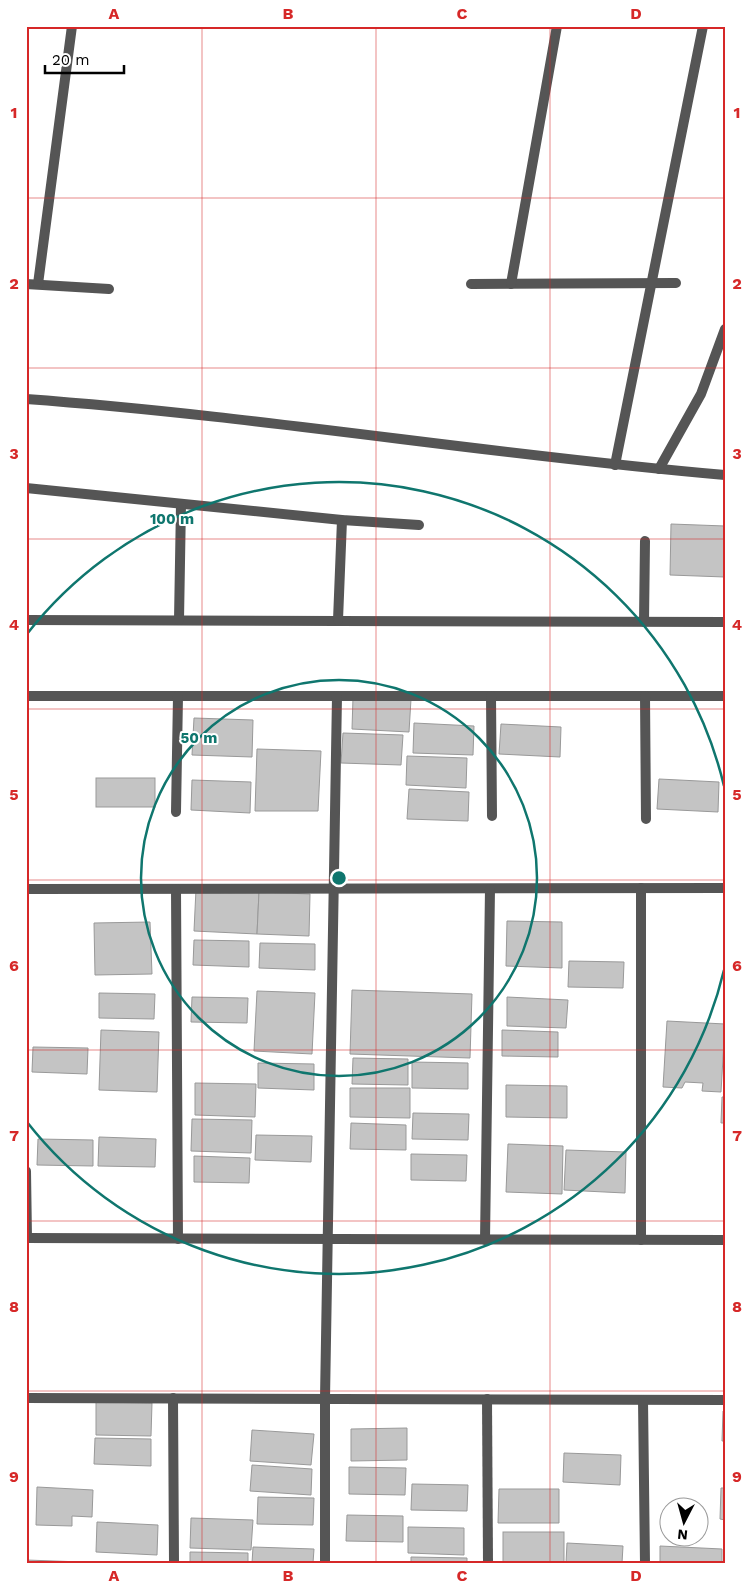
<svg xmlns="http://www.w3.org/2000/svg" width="751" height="1589" viewBox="0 0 751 1589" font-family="'Work Sans',sans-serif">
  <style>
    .building { fill: #c4c4c4; stroke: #999 }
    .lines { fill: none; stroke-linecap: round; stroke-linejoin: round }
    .street { stroke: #555; stroke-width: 10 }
    .grid { fill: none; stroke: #d62828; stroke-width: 1; stroke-opacity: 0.55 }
    .ring { fill: none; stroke: #0f766e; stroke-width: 2.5 }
    .centre { fill: #0f766e; stroke: #fff; stroke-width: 2.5 }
    .ring-label { font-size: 15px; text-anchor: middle; font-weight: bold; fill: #0f766e; stroke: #fff; stroke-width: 4; stroke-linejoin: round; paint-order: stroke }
    .neatline { fill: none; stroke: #d62828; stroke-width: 2 }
    .grid-label { font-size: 16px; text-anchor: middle; font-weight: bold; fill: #d62828 }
  </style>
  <rect width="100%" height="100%" fill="#fff"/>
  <g class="building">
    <polygon points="671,524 725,526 725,577 670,575"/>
    <polygon points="353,697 411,699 409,732 352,729"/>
    <polygon points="194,718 253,720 252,757 192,755"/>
    <polygon points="414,723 474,726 473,755 413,753"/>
    <polygon points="501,724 561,727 560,757 499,754"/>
    <polygon points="343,733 403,735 401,765 341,763"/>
    <polygon points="257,749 321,751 318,811 255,811"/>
    <polygon points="407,756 467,758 466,788 406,785"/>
    <rect x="96" y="778" width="59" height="29"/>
    <polygon points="659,779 719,782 718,812 657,809"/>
    <polygon points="192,780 251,782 250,813 191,810"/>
    <polygon points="409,789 469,792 468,821 407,819"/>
    <polygon points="196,889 259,892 257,934 194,931"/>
    <polygon points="259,892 310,894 309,936 257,934"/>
    <polygon points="507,921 562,922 562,968 506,966"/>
    <polygon points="150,922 152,974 95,975 94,923"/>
    <polygon points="194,940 249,941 249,967 193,965"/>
    <polygon points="260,943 315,944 315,970 259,968"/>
    <polygon points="569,961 624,962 623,988 568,987"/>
    <polygon points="352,990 472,994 470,1058 350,1054"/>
    <polygon points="257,991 315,993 312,1054 254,1051"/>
    <polygon points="99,993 155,994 154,1019 99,1018"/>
    <polygon points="192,997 248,998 247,1023 191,1022"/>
    <polygon points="507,997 568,1000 566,1028 507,1026"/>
    <polygon points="667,1021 725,1024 721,1092 702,1091 703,1083 685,1082 682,1088 663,1087"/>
    <polygon points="101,1030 159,1032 157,1092 99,1090"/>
    <polygon points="502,1030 558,1032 558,1057 502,1056"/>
    <polygon points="33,1047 88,1048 87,1074 32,1072"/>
    <polygon points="353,1058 408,1059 408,1085 352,1084"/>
    <polygon points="412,1062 468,1063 468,1089 412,1088"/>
    <polygon points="258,1063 314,1064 314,1090 258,1088"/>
    <polygon points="195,1083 256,1084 255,1117 195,1115"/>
    <polygon points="506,1085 567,1086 567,1118 506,1117"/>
    <polygon points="350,1088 410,1088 410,1118 350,1117"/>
    <polygon points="722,1097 725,1097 725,1123 721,1123"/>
    <polygon points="413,1113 469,1114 468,1140 412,1139"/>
    <polygon points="192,1119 252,1120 251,1153 191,1151"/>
    <polygon points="351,1123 406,1125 406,1150 350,1149"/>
    <polygon points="256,1135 312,1136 311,1162 255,1160"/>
    <polygon points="99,1137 156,1139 155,1167 98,1166"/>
    <polygon points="38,1139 93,1140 93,1166 37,1165"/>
    <polygon points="508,1144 563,1146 562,1194 506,1192"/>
    <polygon points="566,1150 626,1152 625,1193 564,1190"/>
    <polygon points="411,1154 467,1155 466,1181 411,1180"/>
    <polygon points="194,1156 250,1158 249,1183 194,1182"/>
    <polygon points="96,1402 152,1403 151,1436 96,1435"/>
    <polygon points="723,1411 725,1411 725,1441 722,1441"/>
    <polygon points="407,1428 407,1460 351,1461 351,1429"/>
    <polygon points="252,1430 314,1434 311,1465 250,1461"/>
    <polygon points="95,1438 151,1439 151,1466 94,1464"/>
    <polygon points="564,1453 621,1455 620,1485 563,1482"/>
    <polygon points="252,1465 312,1469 311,1495 250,1491"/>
    <polygon points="349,1467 406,1468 405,1495 349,1494"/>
    <polygon points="412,1484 468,1485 467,1511 411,1510"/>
    <polygon points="37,1487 93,1490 92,1517 72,1516 72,1526 36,1525"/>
    <polygon points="721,1488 725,1488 725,1520 720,1519"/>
    <polygon points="499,1489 559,1489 559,1523 498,1523"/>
    <polygon points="258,1497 314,1498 313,1525 257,1524"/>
    <polygon points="347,1515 403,1516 403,1542 346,1541"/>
    <polygon points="191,1518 253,1520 251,1550 190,1548"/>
    <polygon points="97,1522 158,1525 157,1555 96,1552"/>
    <polygon points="408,1527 464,1528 464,1555 408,1553"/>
    <rect x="503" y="1532" width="61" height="31"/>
    <polygon points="567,1543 623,1546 622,1563 566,1563"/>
    <polygon points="660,1546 722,1549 722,1563 660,1563"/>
    <polygon points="253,1547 314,1549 313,1563 252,1563"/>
    <polygon points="190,1552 248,1553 248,1563 190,1563"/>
    <polygon points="411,1557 467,1558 467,1563 411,1563"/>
    <polygon points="26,1560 82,1562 82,1563 26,1563"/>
  </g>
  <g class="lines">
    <g class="street">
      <polyline points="26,284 109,289"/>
      <polyline points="38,284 72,26"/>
      <polyline points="471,284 676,283"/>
      <polyline points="511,284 557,26"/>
      <path d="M26 399C260 416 491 455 725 475"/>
      <polyline points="615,465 703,26"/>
      <polyline points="659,469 701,394 725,329"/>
      <polyline points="26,488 342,520 419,525"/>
      <polyline points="26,620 725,622"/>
      <polyline points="179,620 181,504"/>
      <polyline points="338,620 342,520"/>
      <polyline points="644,622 645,541"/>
      <polyline points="26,696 725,696"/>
      <polyline points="491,696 492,816"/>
      <polyline points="645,696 646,819"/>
      <polyline points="176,812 178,696"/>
      <polyline points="641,888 641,1240"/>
      <polyline points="26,889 725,888"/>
      <polyline points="176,889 178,1239"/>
      <polyline points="26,1171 27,1238"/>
      <polyline points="26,1238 725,1240"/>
      <polyline points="485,1240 490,889"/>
      <polyline points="26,1398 725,1400"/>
      <polyline points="173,1398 174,1563"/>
      <polyline points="487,1399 488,1563"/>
      <polyline points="643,1400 645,1563"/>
      <polyline points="325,1563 325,1398 337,696"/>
    </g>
  </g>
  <path class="grid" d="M202 26V1563M376 26V1563M550 26V1563M26 198H725M26 368H725M26 539H725M26 709H725M26 880H725M26 1050H725M26 1221H725M26 1391H725"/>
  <g class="ring">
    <circle cx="339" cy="878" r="198"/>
    <path d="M724 970A396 396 0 0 1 27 1122M27 634A396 396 0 0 1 724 786"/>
  </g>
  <circle cx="339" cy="878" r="8" class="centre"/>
  <g class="ring-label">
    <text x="172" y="524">100 m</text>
    <text x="199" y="743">50 m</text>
  </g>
  <rect width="751" height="1589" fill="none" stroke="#ffffff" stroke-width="55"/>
  <g transform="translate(684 1522) rotate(186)"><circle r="24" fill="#ffffff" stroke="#999999"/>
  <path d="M0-4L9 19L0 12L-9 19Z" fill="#000000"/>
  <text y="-8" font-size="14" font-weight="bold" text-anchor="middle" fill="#000000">N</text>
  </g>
  <path d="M45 65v8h79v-8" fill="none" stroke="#000000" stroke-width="2.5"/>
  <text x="52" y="65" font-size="15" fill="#000000" stroke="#ffffff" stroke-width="4" paint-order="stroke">20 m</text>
  <rect x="28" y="28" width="696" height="1534" class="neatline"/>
  <g class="grid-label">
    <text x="114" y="19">A</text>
    <text x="288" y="19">B</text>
    <text x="462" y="19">C</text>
    <text x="636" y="19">D</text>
    <text x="14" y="118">1</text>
    <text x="737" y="118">1</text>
    <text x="14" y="289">2</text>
    <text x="737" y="289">2</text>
    <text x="14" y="459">3</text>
    <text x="737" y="459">3</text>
    <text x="14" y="630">4</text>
    <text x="737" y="630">4</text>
    <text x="14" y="800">5</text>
    <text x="737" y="800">5</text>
    <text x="14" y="971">6</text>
    <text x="737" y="971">6</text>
    <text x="14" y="1141">7</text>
    <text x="737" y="1141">7</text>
    <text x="14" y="1312">8</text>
    <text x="737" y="1312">8</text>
    <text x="14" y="1482">9</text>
    <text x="737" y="1482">9</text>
    <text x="114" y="1581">A</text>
    <text x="288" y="1581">B</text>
    <text x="462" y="1581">C</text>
    <text x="636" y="1581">D</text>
  </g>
</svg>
